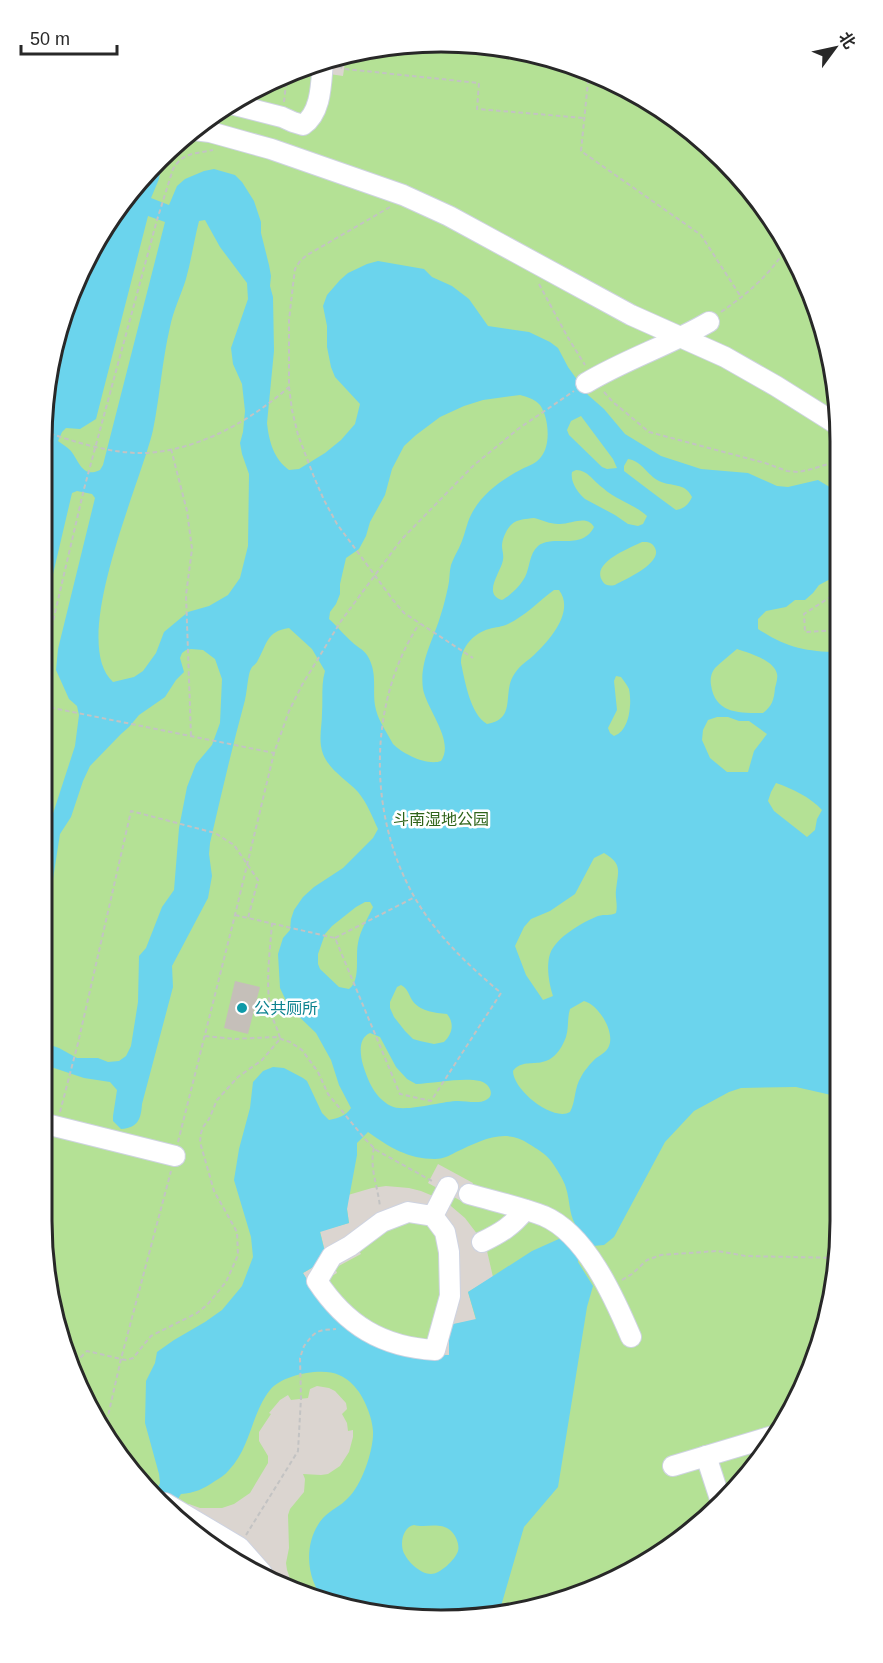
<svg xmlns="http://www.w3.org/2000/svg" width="883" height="1663" viewBox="0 0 883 1663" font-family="Helvetica,'Noto Sans SC',sans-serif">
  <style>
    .green { fill: #b4e195 }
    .plaza { fill: #dbd5d0; fill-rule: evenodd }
    .water { fill: #6bd4ed; fill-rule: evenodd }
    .building { fill: #c5bfb9 }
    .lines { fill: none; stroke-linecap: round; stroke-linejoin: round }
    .minor-casing { stroke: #ced3e1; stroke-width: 22 }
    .path { stroke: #c3c3c3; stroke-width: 2; stroke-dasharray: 4.5 3; stroke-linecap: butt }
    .minor { stroke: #fff; stroke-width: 20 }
    .culture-dot { fill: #0f9aa8; stroke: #fff; stroke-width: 2 }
    .labels { text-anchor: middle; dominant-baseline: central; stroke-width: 5; stroke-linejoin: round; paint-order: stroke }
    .park-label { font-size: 16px; fill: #2e6319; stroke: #fff }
    .culture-label { font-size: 16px; fill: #0d838f; stroke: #fff; text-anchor: start }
    .rim { fill: none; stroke: #282828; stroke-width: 3 }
  </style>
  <rect width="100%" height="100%" fill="#eae2d9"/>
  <polygon class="green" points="468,43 545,56 618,83 705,141 759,199 811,289 838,389 840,1247 827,1325 800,1398 724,1504 663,1554 595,1590 468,1620 338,1607 220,1554 125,1465 63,1350 42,1221 43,416 56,338 83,265 125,198 178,141 242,95 313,63 390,45"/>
  <g class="plaza">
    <polygon points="346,56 343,76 302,70 303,68 313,63"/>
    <polygon points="438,1164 473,1183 463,1202 428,1183"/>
    <path d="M386 1186 409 1188 421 1191 445 1201 465 1218 481 1239 487 1251 493 1277 468 1292 476 1320 449 1325 450 1355 415 1354 398 1350 378 1343 370 1357 344 1341 351 1328 329 1310 310 1286 303 1273 329 1258 324 1248 320 1231 349 1223 347 1209 348 1195 372 1188ZM411 1216 430 1228 442 1233 445 1295 439 1296 432 1333 433 1346 406 1343 393 1340 369 1329 347 1313 338 1303 323 1281 337 1273 335 1268 361 1254 356 1245Z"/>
    <polygon points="317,1386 329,1388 335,1391 346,1403 347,1409 342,1414 347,1423 348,1431 353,1430 353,1437 349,1452 340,1466 328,1474 321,1475 303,1474 305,1479 304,1492 290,1509 288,1515 289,1548 286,1563 287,1570 293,1587 220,1554 181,1518 189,1504 200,1508 222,1508 234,1504 250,1493 268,1463 268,1456 259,1441 259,1432 271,1414 269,1413 280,1400 288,1395 291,1400 308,1398 310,1389"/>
  </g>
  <path class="water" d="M163 157 159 179 151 198 169 205 177 186 185 179 204 171 214 169 235 175 242 182 254 201 261 222V233L269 265 271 276 270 286 273 297 274 351 267 423C269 442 274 459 289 470L299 469 325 453 341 440 355 424 360 404 335 377 331 367 327 347V326L323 306 327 295 340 280 348 273 367 264 378 261 424 269 432 277 452 286 469 299 488 326 529 332 550 342 558 348 568 367 588 395 604 409 625 434 661 456 701 469 748 473 777 486 788 487 818 480 838 492V575L819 585 813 593 805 600H795L786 607 766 611 758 619V629C785 647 806 652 838 652L840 1097 796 1087 741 1088 729 1092 694 1111 665 1142 614 1237 604 1245 593 1246 578 1256V1262L593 1286 587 1307 558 1487 524 1527 499 1613 468 1620 338 1607C335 1606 329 1604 326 1601 305 1580 303 1541 323 1518 330 1510 341 1506 348 1498 362 1485 374 1449 373 1431 372 1417 366 1403 359 1392 353 1384 348 1379 339 1375 322 1367 282 1375 270 1390 251 1414 251 1447 229 1470 225 1475 220 1478 215 1481 204 1489 194 1493 181 1494L172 1509 155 1493 160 1483 159 1474 145 1423 146 1381 155 1363 157 1352 174 1340 205 1322 222 1310 242 1286 253 1257 251 1237 234 1180 239 1149 250 1108 253 1082 263 1071 273 1067 284 1068 303 1078 307 1081 322 1113 329 1120C338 1118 346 1116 351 1108L339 1085 331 1060 316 1033 289 1007 280 988 278 954 283 938 290 930 291 919 294 910 303 897 314 887 343 868 373 838 378 829C372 816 367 803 358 792 346 779 330 771 323 754 318 740 322 727 322 713 323 699 321 684 325 671L312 649 289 628C266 631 267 645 257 662 255 665 252 666 251 669 248 673 247 693 245 700 232 748 221 795 210 843L209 854 212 876 208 898 172 966 173 987 142 1104C141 1119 138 1128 121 1129L113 1121V1116L117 1090 110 1082 84 1078 42 1064V1042L59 1048 77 1058H98L108 1062 119 1061 126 1056 131 1046 138 1002 139 956 146 948 162 907 174 890 179 828 187 787 196 764 212 745 220 723 222 679 215 659 203 650 191 649 186 650 182 653 180 658 184 672 176 680 165 697 139 715 129 727 121 734 90 766 83 781 71 817 60 834 46 924 42 933V840L45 838 75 746 79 715 77 706 69 699 56 670 58 649 95 498 92 494 77 491 72 493 43 617V443H44L48 428 43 422V416L56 338 83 265 125 198ZM148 216 165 222 103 465 100 470C82 479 79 460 70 450 67 447 62 444 58 441L62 432 66 428 80 429 96 419ZM205 220 220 247 247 283 248 299 231 348 233 364 242 384 245 411 243 432 240 443 242 454 249 474 248 546 240 578 228 595 209 606 188 612 164 632 156 653 143 671 134 677 113 682C68 641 141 483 153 430 160 396 162 361 170 327 173 311 181 295 186 279 191 261 194 241 199 221ZM520 395C527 397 535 399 540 405 549 418 551 445 541 457 537 463 528 466 522 469 499 481 477 497 468 522 465 531 463 540 459 548 456 554 453 559 451 565 449 572 450 580 448 587 446 596 444 605 441 614 434 639 419 661 423 689 427 710 455 741 441 761 427 766 403 754 393 744 388 734 379 722 376 710 371 691 379 674 367 655 363 649 357 647 352 642 345 636 337 626 329 619L330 612 336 604 340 594V584L346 558 359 549 366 536 370 522 385 495 392 469 404 446 416 435 440 417 464 406 483 400ZM581 416 613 459 617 468 607 469 602 467 569 435 567 430 571 421ZM628 459C642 461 647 475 659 481 671 487 685 482 692 497 689 504 684 509 676 510 658 497 641 484 624 471V466ZM576 470C588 470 594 482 603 488 616 500 634 504 647 516L643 524 638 526 628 524 615 515 585 499C578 493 570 482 572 472ZM534 518C542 520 550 524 558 524 571 525 586 514 594 527 582 551 553 534 538 546 529 554 530 567 525 577 521 585 510 596 502 600 482 594 501 572 503 560 504 554 502 551 502 546 502 539 507 528 512 524 518 519 526 519 534 518ZM642 542C648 542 652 542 655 548 663 563 626 579 615 585 610 586 606 586 603 582 589 563 630 548 642 542ZM554 590H559C575 611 550 640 535 654 529 660 520 665 515 673 501 692 518 719 487 724 470 714 465 681 461 663 461 647 474 633 489 629 496 627 502 627 508 624 525 616 539 601 554 590ZM737 649C749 653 774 660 777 674 778 678 776 684 775 688 774 700 772 706 763 713 740 713 715 714 711 685 710 679 711 673 715 668 722 661 730 655 737 649ZM616 676 621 677C624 681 627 685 629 689 632 703 630 731 614 736L610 733 608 728 617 710 614 681ZM717 717H728L739 721H749L767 734 754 751 748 772H727L710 758 702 740 703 730 708 720ZM776 783C793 789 810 797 822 810L817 819 815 830 807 837 774 811 768 801 771 792ZM604 853C623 864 618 871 616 890 615 898 618 905 616 913 610 916 605 914 598 916 583 922 556 937 550 954 546 966 549 984 553 996L543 1000 526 975 515 946 524 927 531 919 550 911 575 894 594 858ZM365 902H370L373 907C368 918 360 931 358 943 355 957 361 980 349 989L339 987 320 969 318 964V954L325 934 332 926 356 907ZM401 985C408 989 408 993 412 1000 419 1011 435 1013 447 1014 455 1024 452 1034 444 1042L434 1044 420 1041 413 1039 405 1031 394 1017 390 1008V1002L397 987ZM584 1001C599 1005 615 1032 609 1046 607 1052 600 1055 595 1059 590 1064 584 1071 581 1077 574 1088 576 1101 570 1112 553 1122 513 1090 513 1071 527 1053 550 1078 566 1037 569 1028 567 1018 570 1009ZM370 1033 380 1037 396 1067 407 1079 416 1084C434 1083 464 1077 480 1081 489 1083 496 1095 486 1100 479 1104 466 1101 458 1101 442 1101 404 1113 391 1106 375 1098 368 1081 363 1065 360 1054 358 1038 370 1033ZM368 1132C389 1147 408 1159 435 1159 443 1159 449 1156 456 1152 481 1141 504 1127 529 1144 537 1149 545 1153 551 1161 556 1168 564 1180 566 1188 570 1201 569 1213 575 1224L561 1238 532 1251 468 1292 476 1319 449 1325V1355H433L319 1298 303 1273 329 1258 324 1248 320 1232 349 1223 347 1209 357 1155V1143ZM414 1525C425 1528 440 1522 450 1530 455 1534 460 1544 458 1551 455 1560 440 1574 431 1574 421 1574 409 1563 405 1555 399 1546 402 1527 414 1525Z"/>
  <polygon class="building" points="235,981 260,987 248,1034 224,1028"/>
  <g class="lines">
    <g class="minor-casing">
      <g id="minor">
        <path d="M231 104 282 117 293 122 303 125C322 112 321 82 323 61"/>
        <polyline points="194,130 210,132 271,149 403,195 449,216 631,315 725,357 776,386 838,425"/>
        <path d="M586 383C626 359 670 345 709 322"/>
        <polyline points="42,1123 175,1156"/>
        <path d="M469 1194C493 1201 521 1207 544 1216 586 1234 614 1297 631 1337"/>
        <path d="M433 1216 408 1212 382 1222 350 1246 332 1256 317 1281C346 1325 382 1347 435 1350L450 1296 449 1252 445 1232 433 1216 448 1187"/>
        <path d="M482 1242C501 1233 512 1226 525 1210"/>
        <polyline points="706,1456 722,1505"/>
        <polyline points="673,1466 773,1436"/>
        <polyline points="165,1503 239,1547 262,1573"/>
      </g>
    </g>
    <g class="path">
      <polyline points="338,66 345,69 479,83 477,109 584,118"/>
      <polyline points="340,67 342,57"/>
      <polyline points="589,72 581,151 701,235 741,297"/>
      <polyline points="284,102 287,75"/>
      <polyline points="390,207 307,255 300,261 295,269 293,285 289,320 289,387 292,410 298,435 314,477 324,500 337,524 393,600 404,613 473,658"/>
      <polyline points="539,284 567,336 585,365"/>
      <path d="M721 312C747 294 770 275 787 247"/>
      <polyline points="604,392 613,402 649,432 765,463 787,471 798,472 812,469 838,461"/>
      <path d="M43 431C75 442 111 454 146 453 199 450 250 421 289 387"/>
      <polyline points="171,449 187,511 192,549 186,595 191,736"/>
      <polyline points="838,592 804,614 805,632 838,630"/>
      <path d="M43 664 84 489 157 220 173 169C183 152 195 154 213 150"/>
      <polyline points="43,706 274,753"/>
      <path d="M235 915 335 938 400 1094 431 1101 501 993C468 965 437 936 415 898 368 817 367 704 419 624"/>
      <polyline points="335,938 415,897"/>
      <polyline points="205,1036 234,1039 275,1037 290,1042 302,1050 318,1072 328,1094 365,1139 376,1150 432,1181"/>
      <polyline points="60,1112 78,1043 131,811 215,833 234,845 258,880 248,918"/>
      <polyline points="178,1142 235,915 274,753 289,711 302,685 341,621 401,540 474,465 518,429 574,391"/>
      <path d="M374 1148C369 1167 378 1187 380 1207"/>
      <polyline points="622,1280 632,1274 647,1260 661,1255 717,1251 746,1256 838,1258"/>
      <path d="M67 1357 78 1360 87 1351 121 1359 127 1360 133 1358 151 1336 197 1313 207 1305 226 1282 238 1255 237 1232 214 1191 200 1142 201 1133 203 1127 209 1119 217 1100 238 1077 262 1060 280 1039C278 1028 273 1022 271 1012 265 985 270 951 272 923"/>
      <polyline points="105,1429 121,1359 171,1171"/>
      <polyline points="246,1535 298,1451 301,1398 300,1358 304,1346 312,1336 317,1332 323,1330 336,1329"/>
    </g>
    <use href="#minor" class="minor"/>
  </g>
  <circle class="culture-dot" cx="242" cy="1008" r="6"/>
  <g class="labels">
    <g class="park-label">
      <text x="441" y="819">斗南湿地公园</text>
    </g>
    <g class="culture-label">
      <text x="254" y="1008">公共厕所</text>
    </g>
  </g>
  <path d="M0 0H883V1663H0ZM441 52H441A389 389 0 0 1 830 441V1221A389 389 0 0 1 441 1610H441A389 389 0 0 1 52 1221V441A389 389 0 0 1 441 52Z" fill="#fff" fill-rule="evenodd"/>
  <path class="rim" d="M441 52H441A389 389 0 0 1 830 441V1221A389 389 0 0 1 441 1610H441A389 389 0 0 1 52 1221V441A389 389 0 0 1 441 52Z"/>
  <g transform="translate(835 48) rotate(57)" stroke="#ffffff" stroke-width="4.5" paint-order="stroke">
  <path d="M0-4.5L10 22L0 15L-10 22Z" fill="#282828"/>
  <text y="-9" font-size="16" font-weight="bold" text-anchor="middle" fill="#282828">北</text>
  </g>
  <path d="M21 45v9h96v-9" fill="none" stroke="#282828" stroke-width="3"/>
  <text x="30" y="45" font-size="18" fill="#282828" stroke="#ffffff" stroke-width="4.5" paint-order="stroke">50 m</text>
</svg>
